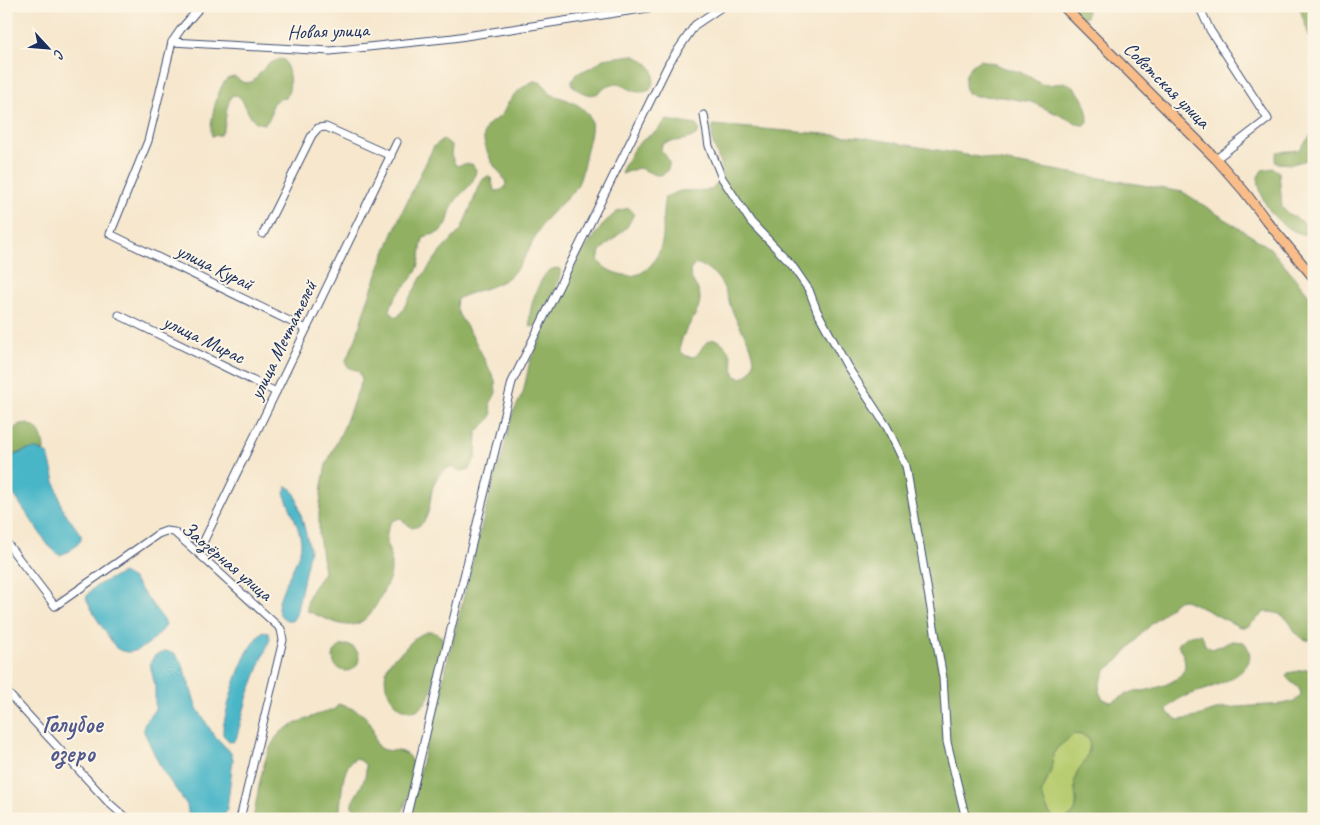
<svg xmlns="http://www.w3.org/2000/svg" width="1320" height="825" viewBox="0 0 1320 825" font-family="Caveat,sans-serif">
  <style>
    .green { fill: #b7cc70; stroke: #697e67 }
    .forest { fill: #91b062; stroke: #567060; fill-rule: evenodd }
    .water { fill: #4ab6c7; stroke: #327292 }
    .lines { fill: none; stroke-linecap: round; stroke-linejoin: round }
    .minor-casing { stroke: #3c4b6f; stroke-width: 9 }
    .major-casing { stroke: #3c4b6f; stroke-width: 11 }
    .minor { stroke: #fff; stroke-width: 7 }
    .major { stroke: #f8bd89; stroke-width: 9 }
    .labels { text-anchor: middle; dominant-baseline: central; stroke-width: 4; stroke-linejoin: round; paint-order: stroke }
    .street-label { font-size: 20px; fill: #1b2f5e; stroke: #fcf5e5 }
    .district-label { font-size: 25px; font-weight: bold; fill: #50588d; stroke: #fcf5e5 }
  </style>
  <rect width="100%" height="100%" fill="#fcf5e5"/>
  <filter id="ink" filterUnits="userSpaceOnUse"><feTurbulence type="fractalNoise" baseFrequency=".02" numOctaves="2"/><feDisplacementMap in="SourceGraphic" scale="10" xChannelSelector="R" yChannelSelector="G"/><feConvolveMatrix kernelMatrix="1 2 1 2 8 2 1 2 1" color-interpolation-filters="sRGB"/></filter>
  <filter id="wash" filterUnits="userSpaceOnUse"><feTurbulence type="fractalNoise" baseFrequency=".0096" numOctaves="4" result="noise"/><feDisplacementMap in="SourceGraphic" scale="20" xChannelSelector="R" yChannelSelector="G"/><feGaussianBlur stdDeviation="1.12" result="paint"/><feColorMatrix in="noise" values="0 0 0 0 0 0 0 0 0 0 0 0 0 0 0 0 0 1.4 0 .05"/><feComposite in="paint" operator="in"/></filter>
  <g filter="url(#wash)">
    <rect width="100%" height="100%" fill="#f6e7cd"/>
    <path class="green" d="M1074 734 1082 735 1089 739C1091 749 1086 760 1081 769 1080 771 1077 773 1076 775 1072 788 1086 817 1062 819 1048 820 1046 805 1041 795L1051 770 1053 754 1057 748Z"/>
    <g class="forest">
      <polygon points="1070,6 1083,6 1087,11 1086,18 1079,16"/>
      <polygon points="1299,6 1314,6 1314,50"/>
      <path d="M633 55C650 63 660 71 650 90 631 97 629 83 612 84 606 86 603 90 598 93 589 98 578 91 572 85V81L576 74 594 66 603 59Z"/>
      <path d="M280 59 284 60C290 71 292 88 286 98L278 99 272 104 271 115 267 122 264 124 256 122 250 116 241 98 235 95 231 96 227 108 224 129 220 135 212 136C208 126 218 86 227 79 228 78 234 77 235 77L244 83 252 82 268 64Z"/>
      <path d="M980 60C990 61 996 65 1005 68 1011 70 1018 71 1024 74 1030 76 1035 81 1041 84 1050 87 1065 80 1071 85 1081 92 1089 109 1088 122L1085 125H1081L1031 102 1002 97 976 96 967 93C962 79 966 67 980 60Z"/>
      <path d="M534 81C542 81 547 87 550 94 568 100 595 107 591 131 590 139 587 148 585 157 583 169 581 182 573 192 563 203 550 212 541 226 531 243 525 263 509 277 493 289 474 290 457 299L456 307 459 315 472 335 495 380 496 393 490 404C496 421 485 421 477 432L476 457 469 469 462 471 450 467C443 471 437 475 434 484 428 498 433 525 412 528L400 518 392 521C381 536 391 549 391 566 392 578 385 587 380 598 359 639 342 625 307 611 306 591 316 587 324 572L319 535V513L322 485 326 465 343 429 362 380C358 365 354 373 346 365V360L356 339 365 308 383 258 401 214 434 146 444 139 452 146 451 155 456 166 464 164H472L476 170C474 188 460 191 453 205 448 213 450 223 442 230 438 234 430 235 424 237 419 248 422 261 416 272 408 285 392 295 390 311L396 317 399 316 421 278 440 252 461 230 482 180 488 176 491 178 494 190 498 191C514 187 501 175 496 168 492 164 484 146 484 140 483 122 493 124 502 114 505 111 506 106 508 103 514 94 524 85 534 81Z"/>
      <path d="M666 120 696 125 699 129 698 133C687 143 674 139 662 144L661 150C667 157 673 163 666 172 663 174 662 175 658 175 652 175 645 169 638 168L622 174 621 172 634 148 644 139 657 131Z"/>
      <path d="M713 125 861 137 1183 192 1270 248 1314 301V640C1286 643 1300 611 1265 612L1247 627H1240L1192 603 1185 600 1177 601 1143 632 1119 660 1107 669 1100 683 1099 691 1102 698 1110 702C1121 700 1131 688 1143 691 1156 688 1185 682 1185 664 1185 656 1180 651 1178 644 1185 636 1190 634 1200 634L1203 637 1205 645 1212 649 1232 641 1244 642C1270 674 1201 690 1183 697 1176 700 1172 704 1167 709L1168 713 1178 720 1192 718 1222 708 1282 704 1294 701 1301 696C1301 685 1291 685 1286 676L1288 673 1314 668V819H1065C1086 811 1070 791 1076 776 1082 763 1092 755 1089 739L1082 735 1074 734 1057 748 1053 754 1051 770 1041 794C1045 803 1047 814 1056 819H410L417 782 495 473 501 460 513 413 523 393 530 361 581 254 605 222 618 211 629 208 634 214 627 227 600 251 598 260C604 269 613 273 624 275 646 280 661 256 663 236 664 228 662 220 663 213 663 207 664 202 665 197L680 191 712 190 722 174 720 163 712 140ZM699 264C728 278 724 296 737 321 746 338 767 366 742 378L735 376C733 369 733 362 731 356 728 347 717 334 707 342 701 346 701 353 694 357L686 356 680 351C679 332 698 319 700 300 701 287 690 283 690 271L694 265Z"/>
      <polygon points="1314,131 1314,158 1292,164 1276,163 1275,159 1277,152 1299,150"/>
      <path d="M1273 168 1279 172 1282 207 1287 213 1308 225 1309 233C1303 236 1300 233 1294 231 1272 220 1260 201 1258 177L1262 170Z"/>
      <path d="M556 268 560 269C562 284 544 309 537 323L535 326 531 327C525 317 539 277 549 271 551 269 554 269 556 268Z"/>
      <path d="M20 424C37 422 44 436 44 451 31 447 21 452 9 457 0 444 8 432 20 424Z"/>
      <path d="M432 631 442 637C446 649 436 673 433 685 418 742 370 692 390 662 393 657 400 654 404 650 412 640 419 633 432 631Z"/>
      <circle cx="346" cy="658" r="13"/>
      <path d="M338 704C352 708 366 712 372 727 374 732 374 740 377 745 381 752 392 750 398 751 427 755 406 804 399 819H367L366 815 352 807V803C358 790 367 781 366 765L357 758C339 764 343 803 338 819H253C258 795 262 753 279 734 287 725 323 712 335 709Z"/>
    </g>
    <g class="water">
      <path d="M37 449 48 454 62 508 81 535V540C76 547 68 553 59 555L48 545 6 483V459L27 450Z"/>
      <path d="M287 486 292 489 296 496 310 549 296 615 292 621C285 621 279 616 278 609 279 587 302 560 301 542 300 528 289 507 284 493Z"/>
      <path d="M123 573 133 579 166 623 165 627C155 639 134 661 116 648L95 616 86 598C92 584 111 579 123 573Z"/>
      <path d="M263 631 269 633 270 639 248 695 236 739 233 742 229 741 223 735V728C228 701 242 649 263 631Z"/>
      <polygon points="166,651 174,653 182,663 197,708 213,734 231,753 233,759 227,809 223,819 189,819 187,805 162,770 144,732 144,724 155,709 155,686 150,664 154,656"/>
    </g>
  </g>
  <g filter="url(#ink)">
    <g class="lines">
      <g class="minor-casing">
        <g id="minor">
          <polyline points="201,6 181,29 172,42 148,141 110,234 306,329"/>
          <polyline points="1199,6 1210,30 1268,119 1216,159"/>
          <polyline points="172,42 330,51 453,38 661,6"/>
          <polyline points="704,115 709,146 722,178 751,222 791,264 809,290 817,311 847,366 887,427 906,466 943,678 947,742 966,819"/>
          <polyline points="263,234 312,135 318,128 326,127 391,156"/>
          <polyline points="119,315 276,392"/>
          <polyline points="6,542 55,606 158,534 166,531 174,532 198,553 281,629 283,640 240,819"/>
          <polyline points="198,553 397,142"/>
          <polyline points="6,691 109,803 127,819"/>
          <polyline points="406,819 445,653 512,382 669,63 695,25 723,6"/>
        </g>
      </g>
      <g class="major-casing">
        <polyline id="major" points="1063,6 1216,159 1244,191 1266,220 1314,278"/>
      </g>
      <use href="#minor" class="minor"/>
      <use href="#major" class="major"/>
    </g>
  </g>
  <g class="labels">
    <g class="street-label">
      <text transform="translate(328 31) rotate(-2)">Новая улица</text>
      <text transform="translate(1167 85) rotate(45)">Советская улица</text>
      <text transform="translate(215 267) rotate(26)">улица Курай</text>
      <text transform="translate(204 339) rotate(26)">улица Мирас</text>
      <text transform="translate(283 340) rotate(-64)">улица Мечтателей</text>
      <text transform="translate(227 561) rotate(40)">Заозёрная улица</text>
    </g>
    <g class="district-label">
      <text x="72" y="724">Голубое<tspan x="72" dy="29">озеро</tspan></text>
    </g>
  </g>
  <rect width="1320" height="825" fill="none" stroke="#fcf5e5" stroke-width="25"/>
  <g transform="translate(48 48) rotate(116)" stroke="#fcf5e5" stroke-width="4" paint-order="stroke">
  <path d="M0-4L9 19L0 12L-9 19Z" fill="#1b2f5e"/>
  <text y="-8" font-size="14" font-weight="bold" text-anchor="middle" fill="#1b2f5e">С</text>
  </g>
</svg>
